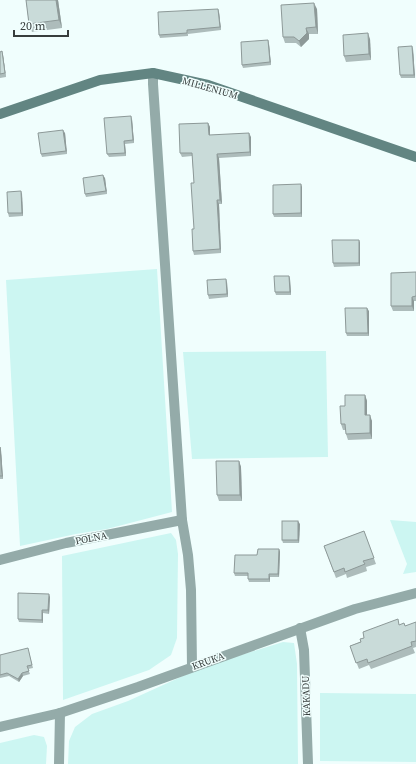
<svg xmlns="http://www.w3.org/2000/svg" width="416" height="764" viewBox="0 0 416 764" font-family="'Source Serif 4',serif">
  <style>
    .green { fill: #ccf6f2 }
    .lines { fill: none; stroke-linecap: round; stroke-linejoin: round }
    .street { stroke: #94aba9; stroke-width: 10 }
    .secondary { stroke: #628582; stroke-width: 10 }
    .wall { fill: #adbcbb }
    .shaded-wall { fill: #8d9998 }
    .building { fill: #c9dbd9; stroke: #8d9998 }
    .labels { text-anchor: middle; dominant-baseline: central; stroke-width: 3; stroke-linejoin: round; paint-order: stroke }
    .street-label { font-size: 10px; fill: #373e3d; stroke: #f0fefd }
  </style>
  <rect width="100%" height="100%" fill="#f0fefd"/>
  <g class="green">
    <polygon points="157,269 172,512 107,529 76,534 20,546 6,280"/>
    <polygon points="326,351 328,457 192,459 183,352"/>
    <polygon points="390,520 416,522 416,572 403,574 407,564"/>
    <polygon points="171,533 176,540 178,554 177,638 171,655 149,670 63,700 62,556"/>
    <polygon points="283,642 294,643 297,664 298,764 68,764 69,741 75,727 92,714 128,701 185,675 212,664"/>
    <polygon points="320,693 416,694 416,762 320,761"/>
    <polygon points="34,735 44,737 47,746 46,764 0,764 0,743"/>
  </g>
  <g class="lines">
    <g class="street">
      <polyline points="153,73 153,84 182,520 188,555 191,590 192,667"/>
      <polyline points="0,560 66,543 182,520"/>
      <polyline points="300,628 304,650 308,764"/>
      <polyline points="0,727 60,713 138,687 355,609 416,593"/>
      <polyline points="59,764 60,713"/>
    </g>
    <polyline class="secondary" points="0,114 100,80 153,73 208,85 416,157"/>
  </g>
  <g class="wall">
    <polygon points="26,0 58,0 62,28 32,32 29,24"/>
    <polygon points="218,9 219,12 221,30 188,34 188,36 160,38 159,35"/>
    <polygon points="317,9 318,34 309,34 309,39 301,47 296,43 285,43 283,37"/>
    <polygon points="370,39 371,60 346,62 344,56"/>
    <polygon points="268,40 269,44 271,65 243,68 242,65"/>
    <polygon points="413,49 415,78 401,78 400,75"/>
    <polygon points="2,51 3,55 6,77 0,78 0,52"/>
    <polygon points="132,119 134,143 125,144 126,156 109,157 107,154"/>
    <polygon points="208,123 210,127 210,135 251,137 251,156 219,158 222,204 219,204 221,253 194,255 193,251 194,229 194,183 192,156 182,157 180,153"/>
    <polygon points="65,133 67,154 42,157 41,154"/>
    <polygon points="105,178 107,194 86,197 85,194"/>
    <polygon points="302,187 302,217 274,217 273,214"/>
    <polygon points="22,194 23,216 9,217 8,213"/>
    <polygon points="359,240 360,243 360,266 334,267 333,263"/>
    <polygon points="416,272 416,301 414,301 414,311 393,311 391,306"/>
    <polygon points="289,276 290,279 291,295 276,295 275,292"/>
    <polygon points="227,282 228,297 209,299 208,295"/>
    <polygon points="369,311 369,336 347,336 346,333"/>
    <polygon points="365,395 367,401 367,415 372,421 372,439 348,440 346,434 346,430 343,430 341,424 345,406"/>
    <polygon points="0,447 1,450 3,479 0,479"/>
    <polygon points="239,461 241,467 242,501 219,501 217,495"/>
    <polygon points="300,524 299,543 283,543 282,540"/>
    <polygon points="364,531 376,564 366,567 367,571 347,578 346,574 336,578 324,546"/>
    <polygon points="279,549 280,552 279,577 270,577 270,582 249,582 248,579 248,576 235,576 234,573 257,555"/>
    <polygon points="50,597 49,614 43,613 43,623 19,622 18,619"/>
    <polygon points="416,623 416,647 413,648 415,653 371,669 369,665 359,669 350,646 399,625 405,626"/>
    <polygon points="29,652 33,668 28,669 30,674 23,676 19,682 9,676 0,678 0,655"/>
  </g>
  <g class="shaded-wall">
    <polygon points="56,0 58,0 62,28 59,20"/>
    <polygon points="314,3 317,9 318,34 316,27"/>
    <polygon points="218,9 219,12 221,30 220,27"/>
    <polygon points="306,28 309,34 309,39 301,47 299,41"/>
    <polygon points="368,33 370,39 371,60 369,54"/>
    <polygon points="268,40 269,44 271,65 270,62"/>
    <polygon points="412,46 413,49 415,78 414,75"/>
    <polygon points="2,51 3,55 6,77 5,73"/>
    <polygon points="131,116 132,119 134,143 133,140"/>
    <polygon points="208,123 210,127 210,139 209,135"/>
    <polygon points="63,130 65,133 67,154 66,151"/>
    <polygon points="249,133 251,137 251,156 250,152"/>
    <polygon points="124,141 125,144 126,156 125,153"/>
    <polygon points="217,154 219,158 222,204 220,200"/>
    <polygon points="103,175 105,178 107,194 106,191"/>
    <polygon points="301,184 302,187 302,217 301,213"/>
    <polygon points="21,191 22,194 23,216 22,213"/>
    <polygon points="217,200 219,204 221,253 220,249"/>
    <polygon points="359,240 360,243 360,266 359,263"/>
    <polygon points="289,276 290,279 291,295 290,292"/>
    <polygon points="226,279 227,282 228,297 227,294"/>
    <polygon points="412,297 414,301 414,311 412,306"/>
    <polygon points="367,308 369,311 369,336 368,333"/>
    <polygon points="365,395 367,401 367,421 365,415"/>
    <polygon points="370,415 372,421 372,439 370,433"/>
    <polygon points="0,447 1,450 3,479 2,476"/>
    <polygon points="239,461 241,467 242,501 240,495"/>
    <polygon points="298,521 300,524 299,543 298,540"/>
    <polygon points="279,549 280,552 279,577 278,574"/>
    <polygon points="269,574 270,577 270,582 269,579"/>
    <polygon points="49,594 50,597 49,614 48,610"/>
    <polygon points="42,610 43,613 43,623 42,620"/>
    <polygon points="22,673 23,676 19,682 18,679"/>
  </g>
  <g class="building">
    <polygon points="26,0 56,0 59,20 29,24"/>
    <polygon points="314,3 316,27 306,28 307,33 299,41 294,37 283,37 281,5"/>
    <polygon points="218,9 220,27 187,30 187,33 159,35 158,12"/>
    <polygon points="368,33 369,54 344,56 343,35"/>
    <polygon points="268,40 270,62 242,65 241,42"/>
    <polygon points="412,46 414,75 400,75 398,47"/>
    <polygon points="2,51 5,73 0,74 0,52"/>
    <polygon points="131,116 133,140 124,141 125,153 107,154 104,118"/>
    <polygon points="208,123 209,135 249,133 250,152 217,154 220,200 217,200 220,249 193,251 192,229 194,229 191,183 194,183 192,153 180,153 179,124"/>
    <polygon points="63,130 66,151 41,154 38,133"/>
    <polygon points="103,175 106,191 85,194 83,178"/>
    <polygon points="301,184 301,213 273,214 273,185"/>
    <polygon points="21,191 22,213 8,213 7,192"/>
    <polygon points="332,240 359,240 359,263 333,263"/>
    <polygon points="416,272 416,296 412,297 412,306 391,306 391,273"/>
    <polygon points="274,276 289,276 290,292 275,292"/>
    <polygon points="226,279 227,294 208,295 207,280"/>
    <polygon points="345,308 367,308 368,333 346,333"/>
    <polygon points="345,395 365,395 365,415 370,415 370,433 346,434 345,424 341,424 340,406 345,406"/>
    <polygon points="0,447 2,476 0,476"/>
    <polygon points="216,461 239,461 240,495 217,495"/>
    <rect x="282" y="521" width="16" height="19"/>
    <polygon points="364,531 374,558 363,561 365,564 345,572 344,568 334,572 324,546"/>
    <polygon points="258,549 279,549 278,574 269,574 269,579 248,579 248,573 234,573 235,555 257,555"/>
    <polygon points="18,593 49,594 48,610 42,610 42,620 18,619"/>
    <polygon points="398,619 399,625 404,623 405,626 416,622 416,641 411,642 412,646 368,663 367,659 356,663 350,646 361,642 360,639 364,638 363,632"/>
    <polygon points="28,648 32,665 27,666 29,671 22,673 18,679 7,673 0,675 0,655"/>
  </g>
  <g class="labels">
    <g class="street-label">
      <text transform="translate(210 88) rotate(16)">MILLENIUM</text>
      <text transform="translate(91 538) rotate(-11)">POLNA</text>
      <text transform="translate(208 661) rotate(-20)">KRUKA</text>
      <text transform="translate(306 696) rotate(-92)">KAKADU</text>
    </g>
  </g>
  <path d="M14 30v6h54v-6" fill="none" stroke="#373e3d" stroke-width="2"/>
  <text x="20" y="30" font-size="12" fill="#373e3d" stroke="#f0fefd" stroke-width="3" paint-order="stroke">20 m</text>
</svg>
